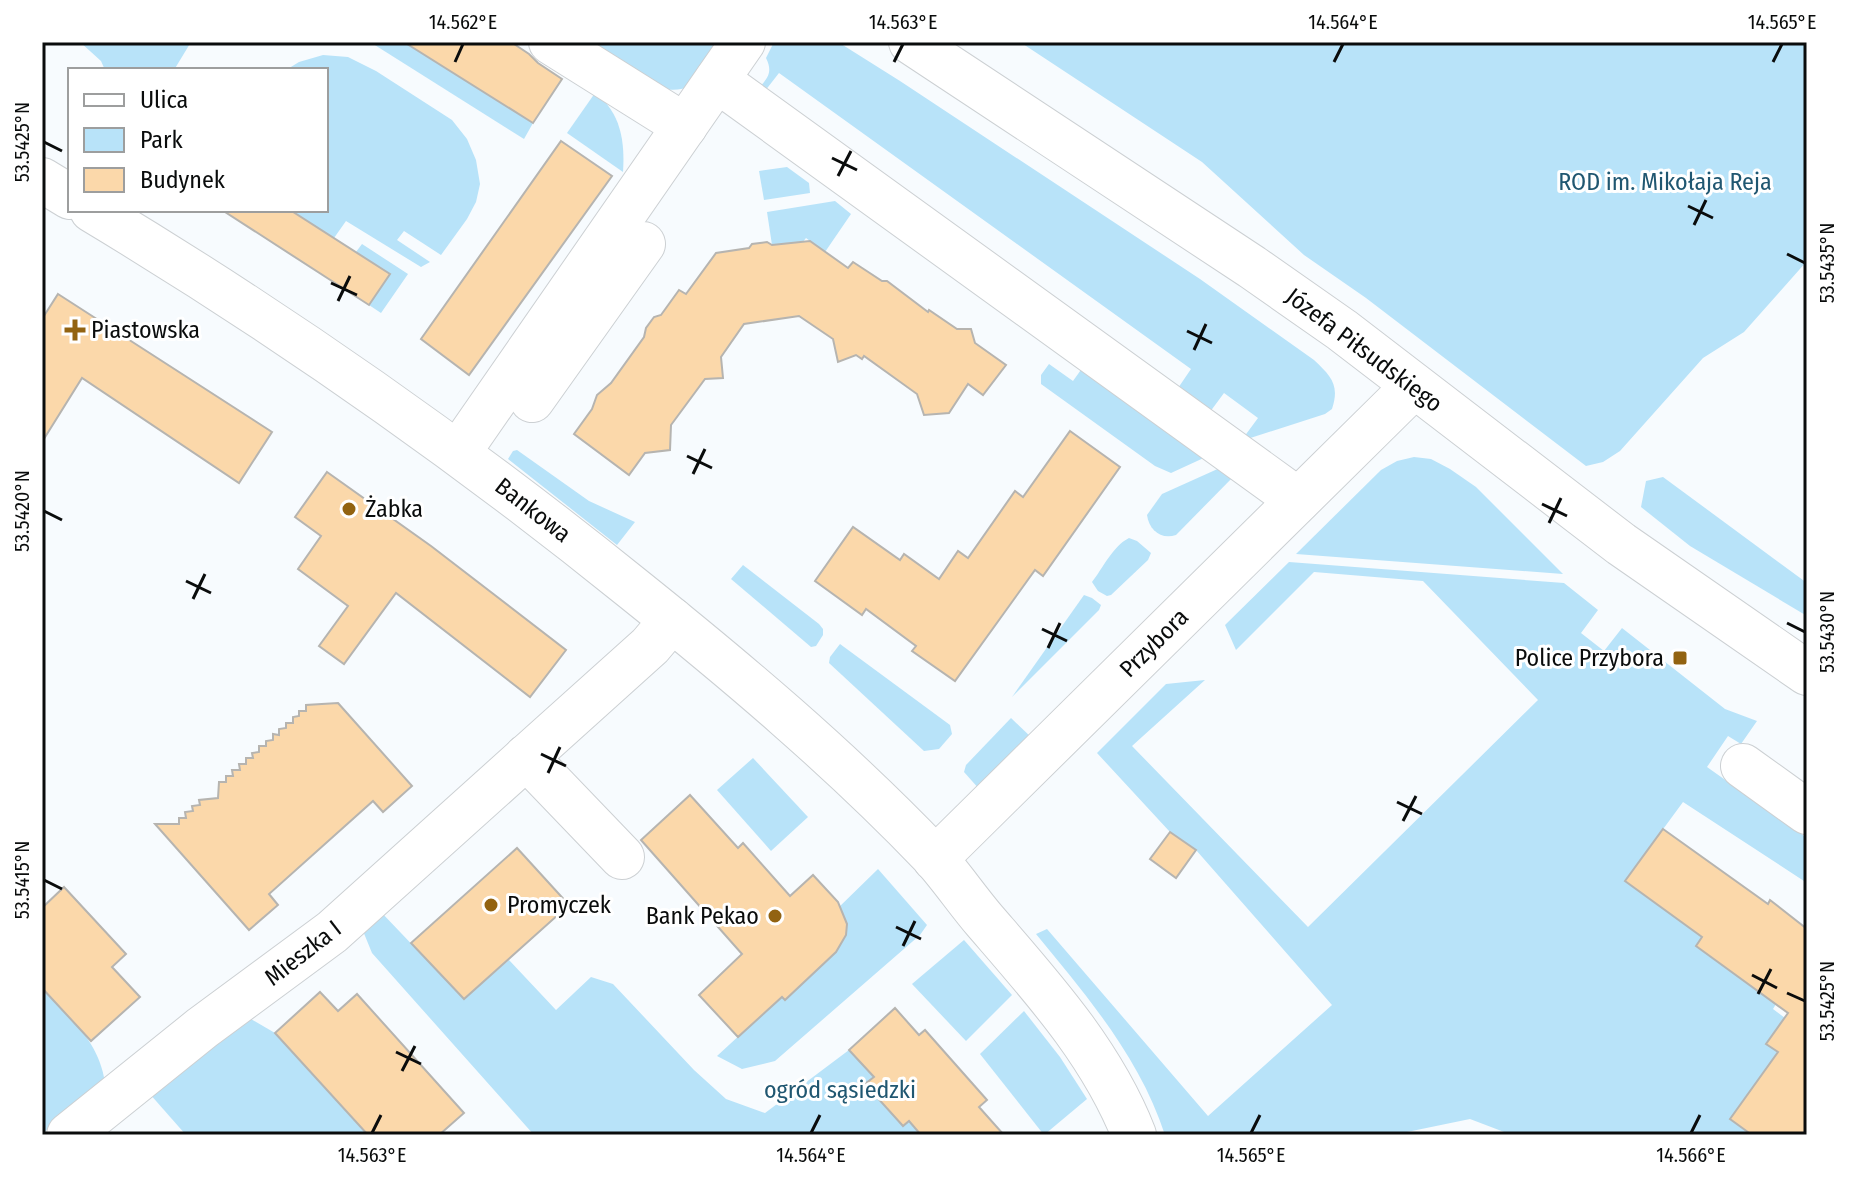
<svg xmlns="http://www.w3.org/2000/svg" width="1849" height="1177" viewBox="0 0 1849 1177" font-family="'Fira Sans Condensed',sans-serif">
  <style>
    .green { fill: #b8e3f9 }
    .building { fill: #fbd8aa; stroke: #b6b4b0; stroke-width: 2 }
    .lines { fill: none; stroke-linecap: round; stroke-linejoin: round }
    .minor-casing { stroke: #ccd0d3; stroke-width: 46 }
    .tertiary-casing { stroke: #ccd0d3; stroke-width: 46 }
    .minor { stroke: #fff; stroke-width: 44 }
    .tertiary { stroke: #fff; stroke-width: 44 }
    .ticks { fill: none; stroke: #0a0c0c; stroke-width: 3 }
    .poi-dot { fill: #926311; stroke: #fff; stroke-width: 3 }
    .labels { text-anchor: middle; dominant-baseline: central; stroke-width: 6; stroke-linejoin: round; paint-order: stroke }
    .park-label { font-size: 24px; fill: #205771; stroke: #fff }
    .poi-label { font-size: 24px; fill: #0a0c0c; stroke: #fff; text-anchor: start }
    .street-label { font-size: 24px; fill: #0a0c0c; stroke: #fff }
    .neatline { fill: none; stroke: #0a0c0c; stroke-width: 3 }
    .ticks-label { font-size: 20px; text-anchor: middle; fill: #0a0c0c }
  </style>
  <rect width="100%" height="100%" fill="#f7fbfe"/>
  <g class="green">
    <polygon points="80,42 191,42 174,70 105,70 101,61"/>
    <polygon points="370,42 404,42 533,123 524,139"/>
    <path d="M570 42H729C721 52 700 79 691 85 660 105 597 58 570 42Z"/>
    <path d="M774 42H838L900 81 1200 279 1314 360C1331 376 1340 385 1332 409L1325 414 1241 441 1258 418 1224 393 1207 416 1174 394 1191 369 779 73 761 96 756 92C766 79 774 74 766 58Z"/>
    <polygon points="1020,42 1807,42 1807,261 1744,332 1703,358 1620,451 1603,462 1586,466 1366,298 1304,255 1202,162"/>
    <polygon points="323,55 348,57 376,71 452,120 467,139 476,160 480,184 476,202 467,219 441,255 404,231 397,240 430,262 421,267 346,221 334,238 290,210 326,210 326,70 286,70 299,62"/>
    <path d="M595 93C621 112 625 142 623 172L567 133Z"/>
    <polygon points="787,167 809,183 810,193 764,200 759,171"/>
    <polygon points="835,201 851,214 825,252 806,238 798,248 791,243 772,245 767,212"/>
    <polygon points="362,244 408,274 381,313 369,305 390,274 356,252"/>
    <polygon points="1049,364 1073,381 1083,367 1208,456 1171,473 1155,466 1041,384 1041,375"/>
    <polygon points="517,450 589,501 635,522 617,545 508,459 513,451"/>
    <polygon points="1414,457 1431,459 1450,469 1476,487 1563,574 1296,554 1381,470 1397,461"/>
    <path d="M1222 467 1235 475 1176 535C1161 540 1149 530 1147 515L1162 494Z"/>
    <polygon points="1663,477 1807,583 1807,616 1690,546 1641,507 1646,481"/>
    <path d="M1129 538 1137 541 1151 553 1148 560 1111 595 1107 596 1098 591 1092 582C1103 568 1113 546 1129 538Z"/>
    <path d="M1289 562 1564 583 1598 610 1581 633 1604 651 1622 628 1725 709 1757 721 1741 744 1728 736 1707 767 1807 838V883L1683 802 1625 881 1702 937 1696 946 1776 1004 1773 1009 1785 1018 1767 1044 1778 1052 1752 1135H1512L1470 1119 1407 1132 1405 1135H1165C1140 1058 1087 996 1036 934L1047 929 1208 1116 1332 1005 1196 850 1170 832 1097 753 1166 684 1205 680 1132 746 1308 927 1538 700 1423 581 1314 572 1236 650 1225 625Z"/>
    <polygon points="743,565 819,624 823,629 823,635 816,646 811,647 731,579"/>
    <polygon points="1084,595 1092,598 1101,605 1099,610 1012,697"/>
    <polygon points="840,644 950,725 952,734 939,749 924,751 829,663 830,657"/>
    <polygon points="1011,718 1033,739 980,790 964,772 966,765"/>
    <polygon points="753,758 808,817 771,851 717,790"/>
    <path d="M878 869 927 925 920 935 775 1061 742 1069 717 1056 844 939C851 927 843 920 836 910Z"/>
    <polygon points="380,911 464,999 509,960 556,1010 591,977 613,984 694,1070 726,1099 765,1113 849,1050 874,1077 865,1084 903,1126 909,1121 921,1135 534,1135 372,953 363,931"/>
    <polygon points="964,940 1012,995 966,1041 912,984"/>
    <path d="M42 989C70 1019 98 1039 105 1082L42 1134Z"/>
    <polygon points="1024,1011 1060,1057 1087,1099 1044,1135 980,1054"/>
    <polygon points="244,1015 275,1033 368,1135 186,1135 149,1093"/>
  </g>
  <g class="building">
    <polygon points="404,42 511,42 529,54 538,63 562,79 533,123"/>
    <polygon points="561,141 612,176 469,375 421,339"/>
    <polygon points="222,210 290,210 390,274 369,305"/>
    <polygon points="810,241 848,268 853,262 882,281 887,281 928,312 929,310 957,329 971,329 975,343 1006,365 983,395 968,384 949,413 924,415 917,394 864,356 862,359 856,355 838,362 833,339 799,316 744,324 721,357 723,378 705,379 671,425 670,450 645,453 629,475 574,434 592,409 597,395 611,383 644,337 646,328 654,317 661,315 679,290 686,294 716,253 749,248 752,244 767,242 772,245"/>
    <polygon points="58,294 272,432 239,483 82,378 42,442 42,319"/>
    <polygon points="1070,431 1120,467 1043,576 1035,570 955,681 912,651 916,646 866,609 862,615 815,581 853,527 900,560 904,554 939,579 958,551 968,558 1015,491 1023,497"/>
    <polygon points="327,472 431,546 566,650 530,697 396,593 344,664 319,646 348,606 298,569 321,536 295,517"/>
    <polygon points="338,703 412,786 383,812 373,801 269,894 278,905 249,930 155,824 179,824 179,818 186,818 185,812 193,811 192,806 200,805 199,800 218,798 219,782 226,782 226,776 233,776 232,770 240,770 239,764 246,764 246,758 253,758 252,753 259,752 259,746 266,746 266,741 273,740 273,734 279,735 279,729 286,728 286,723 293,723 293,717 299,716 299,711 306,711 306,705"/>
    <polygon points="690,795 738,848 743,843 790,896 813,875 838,902 847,924 846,935 836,952 785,1000 782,997 738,1037 699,995 742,954 641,840"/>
    <polygon points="1663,829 1768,904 1770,900 1807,929 1807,1135 1752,1135 1730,1119 1778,1052 1766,1044 1788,1013 1696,946 1702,937 1625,881"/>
    <polygon points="1170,832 1196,850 1176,878 1150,859"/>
    <polygon points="517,848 569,905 464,999 411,943"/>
    <polygon points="64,887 126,954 112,967 140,997 91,1041 42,988 42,908"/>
    <polygon points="320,992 338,1011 357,994 464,1113 439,1135 368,1135 275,1033"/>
    <polygon points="895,1008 919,1035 925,1030 987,1100 979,1107 1004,1135 921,1135 909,1121 903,1126 865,1084 874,1077 849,1050"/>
  </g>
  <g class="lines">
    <g class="minor-casing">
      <g id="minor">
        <polyline points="551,42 685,126"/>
        <polyline points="717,80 1298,500"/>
        <polyline points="42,180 70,197"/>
        <path d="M92 210C280 323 460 449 631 587 736 671 839 758 932 855 951 876 967 900 985 921 1042 987 1102 1053 1134 1135"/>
        <polyline points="532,400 643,244"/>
        <polyline points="458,453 743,42"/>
        <polyline points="526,757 622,857"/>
        <polyline points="1743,766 1807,812"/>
        <polyline points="935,859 1414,386"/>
        <polyline points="69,1135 202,1028 332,932 650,646 672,620"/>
      </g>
    </g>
    <g class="tertiary-casing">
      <polyline id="tertiary" points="911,42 1252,267 1342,330 1621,544 1807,673"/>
    </g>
    <use href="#minor" class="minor"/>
    <use href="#tertiary" class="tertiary"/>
  </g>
  <path class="ticks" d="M455 62 463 44M894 62 903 44M1334 62 1343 44M1773 62 1782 44M44 142 62 151M832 158 857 170M838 176 851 151M1688 206 1713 218M1694 225 1706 200M1787 254 1805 263M331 283 357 295M338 301 350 276M1187 331 1212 343M1194 350 1206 324M687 456 712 468M693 474 705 449M1542 504 1567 516M44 511 62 520M1549 523 1561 498M186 581 211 593M193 599 205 574M1787 623 1805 632M1042 629 1067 641M1048 648 1060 623M541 754 566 766M548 773 560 747M1397 802 1422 814M1403 821 1416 796M44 880 62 889M896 927 921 939M903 946 915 921M1752 975 1777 988M1787 993 1805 1001M1758 994 1771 969M396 1052 421 1064M402 1071 415 1046M372 1133 381 1115M811 1133 820 1115M1251 1133 1260 1115M1691 1133 1700 1115"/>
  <g class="poi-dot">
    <path d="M71 318h8v8h8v8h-8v8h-8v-8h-8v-8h8z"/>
    <circle cx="349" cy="509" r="8"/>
    <rect x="1672" y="650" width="16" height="16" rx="4"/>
    <circle cx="491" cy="905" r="8"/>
    <circle cx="775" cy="916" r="8"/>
  </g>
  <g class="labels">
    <g class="park-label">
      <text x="1665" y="182">ROD im. Mikołaja Reja</text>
      <text x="840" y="1090">ogród sąsiedzki</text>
    </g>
    <g class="poi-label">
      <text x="91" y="330">Piastowska</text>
      <text x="365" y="509">Żabka</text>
      <text x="1664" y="658" text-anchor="end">Police Przybora</text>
      <text x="507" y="905">Promyczek</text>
      <text x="759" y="916" text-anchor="end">Bank Pekao</text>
    </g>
    <g class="street-label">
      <text transform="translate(1364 350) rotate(37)">Józefa Piłsudskiego</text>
      <text transform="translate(533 510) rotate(38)">Bankowa</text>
      <text transform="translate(1154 643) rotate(-45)">Przybora</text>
      <text transform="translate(303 953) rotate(-38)">Mieszka I</text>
    </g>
  </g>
  <rect width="1849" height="1177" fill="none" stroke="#ffffff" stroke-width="88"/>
  <rect x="68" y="68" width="260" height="144" fill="#ffffff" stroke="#9d9e9e" stroke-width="2"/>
  <rect x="84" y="94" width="40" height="12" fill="#ffffff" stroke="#9d9e9e" stroke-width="2"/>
  <text x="140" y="108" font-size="24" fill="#0a0c0c">Ulica</text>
  <rect x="84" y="128" width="40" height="24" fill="#b8e3f9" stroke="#9d9e9e" stroke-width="2"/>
  <text x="140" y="148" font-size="24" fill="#0a0c0c">Park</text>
  <rect x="84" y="168" width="40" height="24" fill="#fbd8aa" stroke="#9d9e9e" stroke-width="2"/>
  <text x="140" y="188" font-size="24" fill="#0a0c0c">Budynek</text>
  <rect x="44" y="44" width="1761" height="1089" class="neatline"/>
  <g class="ticks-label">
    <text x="463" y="29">14.562°E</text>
    <text x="903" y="29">14.563°E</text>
    <text x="1343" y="29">14.564°E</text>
    <text x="1782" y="29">14.565°E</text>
    <text transform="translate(22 142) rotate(-90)" y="7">53.5425°N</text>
    <text transform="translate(1827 263) rotate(-90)" y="7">53.5435°N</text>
    <text transform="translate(22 511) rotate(-90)" y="7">53.5420°N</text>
    <text transform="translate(1827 632) rotate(-90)" y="7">53.5430°N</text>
    <text transform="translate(22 880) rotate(-90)" y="7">53.5415°N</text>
    <text transform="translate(1827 1001) rotate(-90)" y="7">53.5425°N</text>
    <text x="372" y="1162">14.563°E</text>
    <text x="811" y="1162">14.564°E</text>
    <text x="1251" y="1162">14.565°E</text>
    <text x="1691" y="1162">14.566°E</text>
  </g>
</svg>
